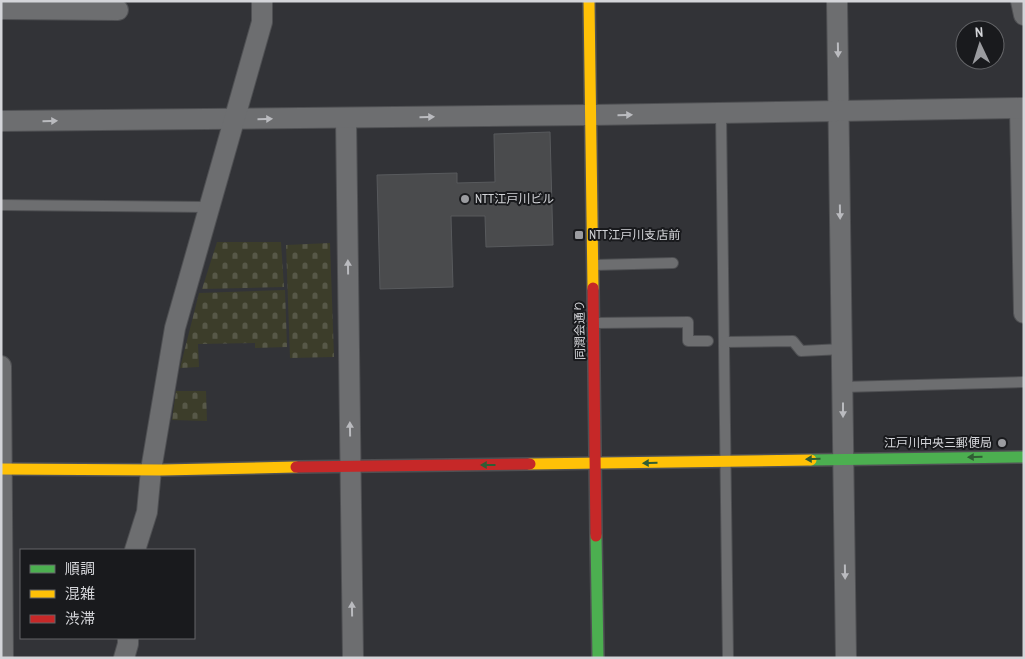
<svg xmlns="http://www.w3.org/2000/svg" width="1025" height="659" viewBox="0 0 1025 659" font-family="'Archivo Narrow','Noto Sans JP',sans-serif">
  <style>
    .cemetery { fill: url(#cemetery-stones) }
    .building { fill: #4a4b4d; stroke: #585a5d }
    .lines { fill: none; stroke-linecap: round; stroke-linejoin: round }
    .lane-casing { stroke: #4f5053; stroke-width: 12 }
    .street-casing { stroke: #4f5053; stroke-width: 22 }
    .fast-casing { stroke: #4f5053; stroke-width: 14 }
    .slow-casing { stroke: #4f5053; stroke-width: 14 }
    .jam-casing { stroke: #4f5053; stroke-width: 14 }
    .lane { stroke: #6d6e70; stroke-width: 10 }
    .street { stroke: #6d6e70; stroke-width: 20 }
    .fast { stroke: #4caf50; stroke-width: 11 }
    .slow { stroke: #ffc107; stroke-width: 11 }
    .jam { stroke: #c62828; stroke-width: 11 }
    .oneway { fill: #babbbf }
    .oneway2 { fill: #305d34 }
    .poi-dot { fill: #9b9ca0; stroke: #191a1d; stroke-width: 2 }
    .labels { text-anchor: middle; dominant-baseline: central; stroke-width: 4; stroke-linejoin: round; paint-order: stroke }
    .poi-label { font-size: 12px; fill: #d4d5d9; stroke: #191a1d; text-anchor: start }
    .street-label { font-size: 12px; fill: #d4d5d9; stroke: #191a1d }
  </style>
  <defs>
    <pattern id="cemetery-stones" width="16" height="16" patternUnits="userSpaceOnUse" patternTransform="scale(1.25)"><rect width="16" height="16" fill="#3c3d2a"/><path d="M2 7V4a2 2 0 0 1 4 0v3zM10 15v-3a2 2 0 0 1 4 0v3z" fill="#575848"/></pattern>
  </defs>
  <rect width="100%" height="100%" fill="#323337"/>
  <g class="cemetery">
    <polygon points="217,242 281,242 284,287 202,289"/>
    <polygon points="330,243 334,357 290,358 286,245"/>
    <polygon points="285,290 287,347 255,348 255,343 198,344 199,367 180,368 199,293"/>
    <polygon points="176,391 206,391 207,421 172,420"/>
  </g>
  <polygon class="building" points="550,132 553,245 486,247 485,216 451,216 453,287 380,289 377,175 457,173 457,183 495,182 494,134"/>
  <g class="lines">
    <g class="lane-casing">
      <g id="lane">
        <polyline points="721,113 728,658"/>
        <polyline points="1,205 209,207"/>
        <polyline points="594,265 673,263"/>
        <polyline points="595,323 688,322 688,341 708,341"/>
        <polyline points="724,342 793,341 801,351 843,349"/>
        <polyline points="843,387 1024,382"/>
      </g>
    </g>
    <g class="street-casing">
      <g id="street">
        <polyline points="837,1 846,658"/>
        <polyline points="1021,1 1024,15"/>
        <polyline points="1,9 118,10"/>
        <polyline points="1020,108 1024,313"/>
        <polyline points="346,118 353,658"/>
        <polyline points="1,121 590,115 1024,108"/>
        <polyline points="1,366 3,658"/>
        <polyline points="135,550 147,512 151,470 175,328 262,22 262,1"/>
        <polyline points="124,658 128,644 128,638"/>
      </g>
    </g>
    <g class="fast-casing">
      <g id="fast">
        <polyline points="811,460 1024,457"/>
        <polyline points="596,536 598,658"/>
      </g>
    </g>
    <g class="slow-casing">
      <g id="slow">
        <polyline points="589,1 593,288"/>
        <polyline points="530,464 811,460"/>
        <polyline points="1,469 162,470 296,467"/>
      </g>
    </g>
    <g class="jam-casing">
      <g id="jam">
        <polyline points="593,288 596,536"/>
        <polyline points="296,467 530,464"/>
      </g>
    </g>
    <use href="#lane" class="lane"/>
    <use href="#street" class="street"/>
    <use href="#fast" class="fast"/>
    <use href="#slow" class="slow"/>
    <use href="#jam" class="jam"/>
  </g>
  <defs><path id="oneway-solid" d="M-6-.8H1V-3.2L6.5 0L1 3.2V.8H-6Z" transform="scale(1.25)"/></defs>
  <g class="oneway">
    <use href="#oneway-solid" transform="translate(838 50) rotate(89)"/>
    <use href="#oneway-solid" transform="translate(625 115) rotate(-1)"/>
    <use href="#oneway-solid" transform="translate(427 117) rotate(-1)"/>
    <use href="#oneway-solid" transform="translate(265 119) rotate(-1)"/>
    <use href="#oneway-solid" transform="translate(50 121) rotate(-1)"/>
    <use href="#oneway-solid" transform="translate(840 212) rotate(89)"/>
    <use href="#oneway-solid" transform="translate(348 267) rotate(-91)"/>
    <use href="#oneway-solid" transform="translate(843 410) rotate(90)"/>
    <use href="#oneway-solid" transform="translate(350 429) rotate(-91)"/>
    <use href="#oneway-solid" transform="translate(845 572) rotate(89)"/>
    <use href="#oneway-solid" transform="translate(352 609) rotate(-91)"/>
  </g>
  <g class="oneway2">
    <use href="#oneway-solid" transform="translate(975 457) rotate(179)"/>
    <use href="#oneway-solid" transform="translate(813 459) rotate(179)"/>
    <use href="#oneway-solid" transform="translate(650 463) rotate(179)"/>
    <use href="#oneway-solid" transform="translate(488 465) rotate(180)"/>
  </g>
  <g class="poi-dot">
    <circle cx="465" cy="199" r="5"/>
    <rect x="574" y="230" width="10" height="10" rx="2.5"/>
    <circle cx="1002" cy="443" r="5"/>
  </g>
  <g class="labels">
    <g class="poi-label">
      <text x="475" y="199">NTT江戸川ビル</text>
      <text x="589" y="235">NTT江戸川支店前</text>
      <text x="992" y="443" text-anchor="end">江戸川中央三郵便局</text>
    </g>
    <g class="street-label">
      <text transform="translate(580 330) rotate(-91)">同潤会通り</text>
    </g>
  </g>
  <rect width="1025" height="659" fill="none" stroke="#d4d5d9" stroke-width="5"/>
  <rect x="20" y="549" width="175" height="90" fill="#191a1d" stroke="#646568"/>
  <rect x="30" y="565" width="25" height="8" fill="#4caf50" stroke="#646568"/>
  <text x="65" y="574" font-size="15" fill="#d4d5d9">順調</text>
  <rect x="30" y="590" width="25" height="8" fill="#ffc107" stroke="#646568"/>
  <text x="65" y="599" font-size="15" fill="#d4d5d9">混雑</text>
  <rect x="30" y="615" width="25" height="8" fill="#c62828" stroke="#646568"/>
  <text x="65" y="624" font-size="15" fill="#d4d5d9">渋滞</text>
  <g transform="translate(980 45) rotate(356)"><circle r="24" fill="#191a1d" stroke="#646568"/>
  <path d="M0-4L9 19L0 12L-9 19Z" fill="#9b9ca0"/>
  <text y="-8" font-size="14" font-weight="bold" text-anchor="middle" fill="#d4d5d9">N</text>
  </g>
</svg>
